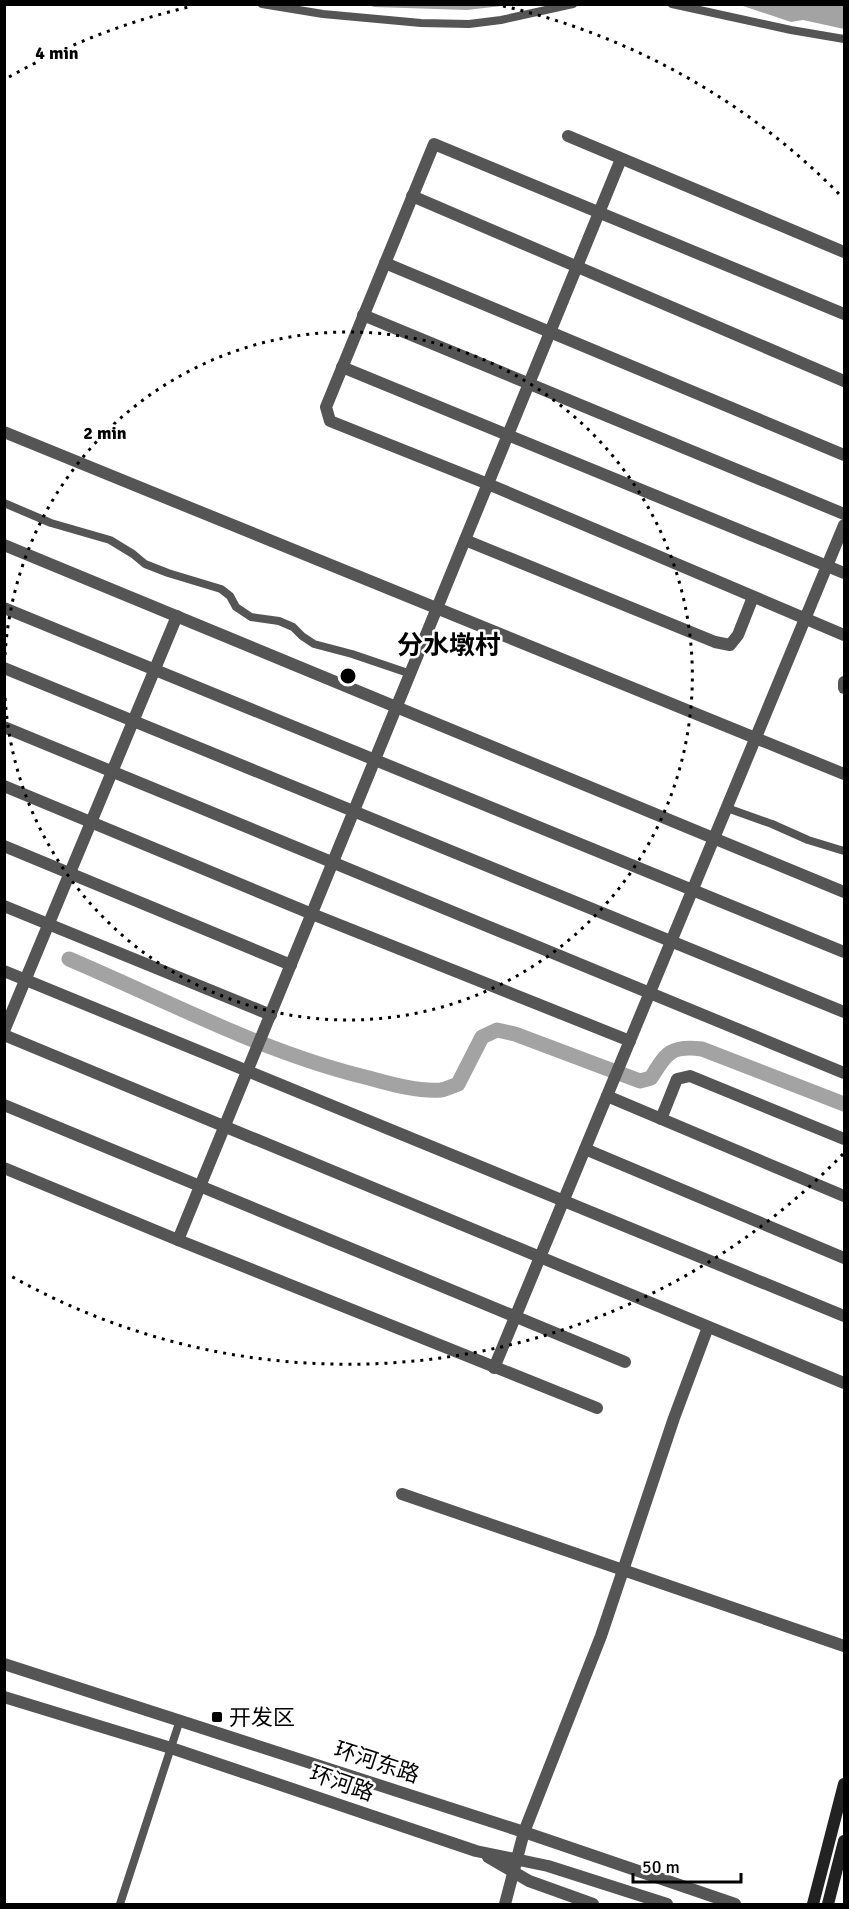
<svg xmlns="http://www.w3.org/2000/svg" width="849" height="1909" viewBox="0 0 849 1909" font-family="Signika,'Noto Sans SC',sans-serif">
  <style>
    .water { fill: #a3a3a3 }
    .lines { fill: none; stroke-linecap: round; stroke-linejoin: round }
    .canal { stroke: #a3a3a3; stroke-width: 15 }
    .service { stroke: #555; stroke-width: 8 }
    .minor { stroke: #555; stroke-width: 12 }
    .tertiary { stroke: #555; stroke-width: 12 }
    .secondary { stroke: #222; stroke-width: 12 }
    .ring { fill: none; stroke: #000; stroke-width: 3; stroke-dasharray: 3 6 }
    .poi-dot { fill: #000; stroke: #fff; stroke-width: 2 }
    .labels { text-anchor: middle; dominant-baseline: central; stroke-width: 5; stroke-linejoin: round; paint-order: stroke }
    .poi-label { font-size: 22px; fill: #000; stroke: #fff; text-anchor: start }
    .street-label { font-size: 22px; fill: #000; stroke: #fff }
    .quarter-label { font-size: 26px; font-weight: bold; fill: #000; stroke: #fff }
    .centre { fill: #000; stroke: #fff; stroke-width: 3 }
    .ring-label { font-size: 18px; text-anchor: middle; font-weight: bold; fill: #000; stroke: #fff; stroke-width: 5; stroke-linejoin: round; paint-order: stroke }
  </style>
  <rect width="100%" height="100%" fill="#fff"/>
  <g class="water">
    <polygon points="369,5 510,5 467,10 374,7"/>
    <polygon points="740,5 844,5 844,29 803,20 791,22"/>
  </g>
  <g class="lines">
    <path class="canal" d="M69 959C168 1001 264 1053 369 1078 391 1084 418 1092 441 1090 447 1089 453 1086 458 1084L482 1037 497 1030 515 1034 640 1081 651 1078C666 1053 671 1045 702 1049L844 1104"/>
    <g class="service">
      <polyline points="262,4 323,14 421,23 469,24 501,20 573,4"/>
      <polyline points="672,4 791,30 844,39"/>
      <polyline points="4,503 51,523 110,540 133,554 145,564 168,573 221,589 230,596 236,607 251,617 279,621 293,627 302,636 314,644 352,654 411,674"/>
      <polyline points="727,808 772,824 808,840 844,851"/>
      <polyline points="120,1904 180,1720"/>
    </g>
    <g class="minor">
      <polyline points="568,136 844,252"/>
      <polyline points="412,196 844,381"/>
      <polyline points="385,263 844,455"/>
      <polyline points="844,314 434,144 326,407 330,421 488,484 844,635"/>
      <polyline points="363,315 844,514"/>
      <polyline points="342,367 844,573"/>
      <polyline points="465,540 715,642 730,645 738,635 753,597"/>
      <polyline points="4,545 844,892"/>
      <polyline points="4,608 844,952"/>
      <polyline points="4,668 844,1012"/>
      <polyline points="844,682 844,688"/>
      <polyline points="4,727 844,1073"/>
      <polyline points="4,786 312,914 630,1041"/>
      <polyline points="4,846 291,965"/>
      <polyline points="4,906 271,1015"/>
      <polyline points="4,971 844,1316"/>
      <polyline points="4,1031 177,616"/>
      <polyline points="4,1035 844,1383"/>
      <polyline points="607,1096 844,1196"/>
      <polyline points="4,1105 625,1362"/>
      <polyline points="661,1119 677,1079 690,1076 844,1139"/>
      <polyline points="585,1149 844,1258"/>
      <polyline points="4,1168 178,1240 597,1408"/>
      <polyline points="178,1240 621,159"/>
      <polyline points="494,1368 844,525"/>
      <polyline points="402,1494 844,1646"/>
      <polyline points="505,1904 524,1832 601,1636 674,1418 708,1327"/>
    </g>
    <g class="tertiary">
      <polyline points="4,432 844,774"/>
      <polyline points="4,1664 524,1832 735,1904"/>
      <polyline points="4,1697 171,1748 476,1851 548,1866 667,1904"/>
      <polyline points="488,1857 529,1881 593,1904"/>
    </g>
    <g class="secondary">
      <polyline points="813,1904 844,1784"/>
      <polyline points="828,1904 844,1841"/>
    </g>
  </g>
  <g class="ring">
    <path d="M5 655A344 344 0 1 1 5 697"/>
    <path d="M843 1154A688 688 0 0 1 9 1275M9 77A688 688 0 0 1 193 6M503 6A688 688 0 0 1 843 198"/>
  </g>
  <rect class="poi-dot" x="211" y="1711" width="12" height="12" rx="3"/>
  <g class="labels">
    <g class="poi-label">
      <text x="229" y="1717">开发区</text>
    </g>
    <g class="street-label">
      <text transform="translate(377 1762) rotate(18)">环河东路</text>
      <text transform="translate(342 1783) rotate(19)">环河路</text>
    </g>
    <g class="quarter-label">
      <text x="449" y="646">分水墩村</text>
    </g>
  </g>
  <circle cx="348" cy="676" r="9" class="centre"/>
  <g class="ring-label">
    <text x="57" y="59">4 min</text>
    <text x="105" y="439">2 min</text>
  </g>
  <rect width="849" height="1909" fill="none" stroke="#000000" stroke-width="12"/>
  <path d="M633 1873v9h108v-9" fill="none" stroke="#000000" stroke-width="3"/>
  <text x="642" y="1873" font-size="18" fill="#000000" stroke="#ffffff" stroke-width="4.5" paint-order="stroke">50 m</text>
</svg>
